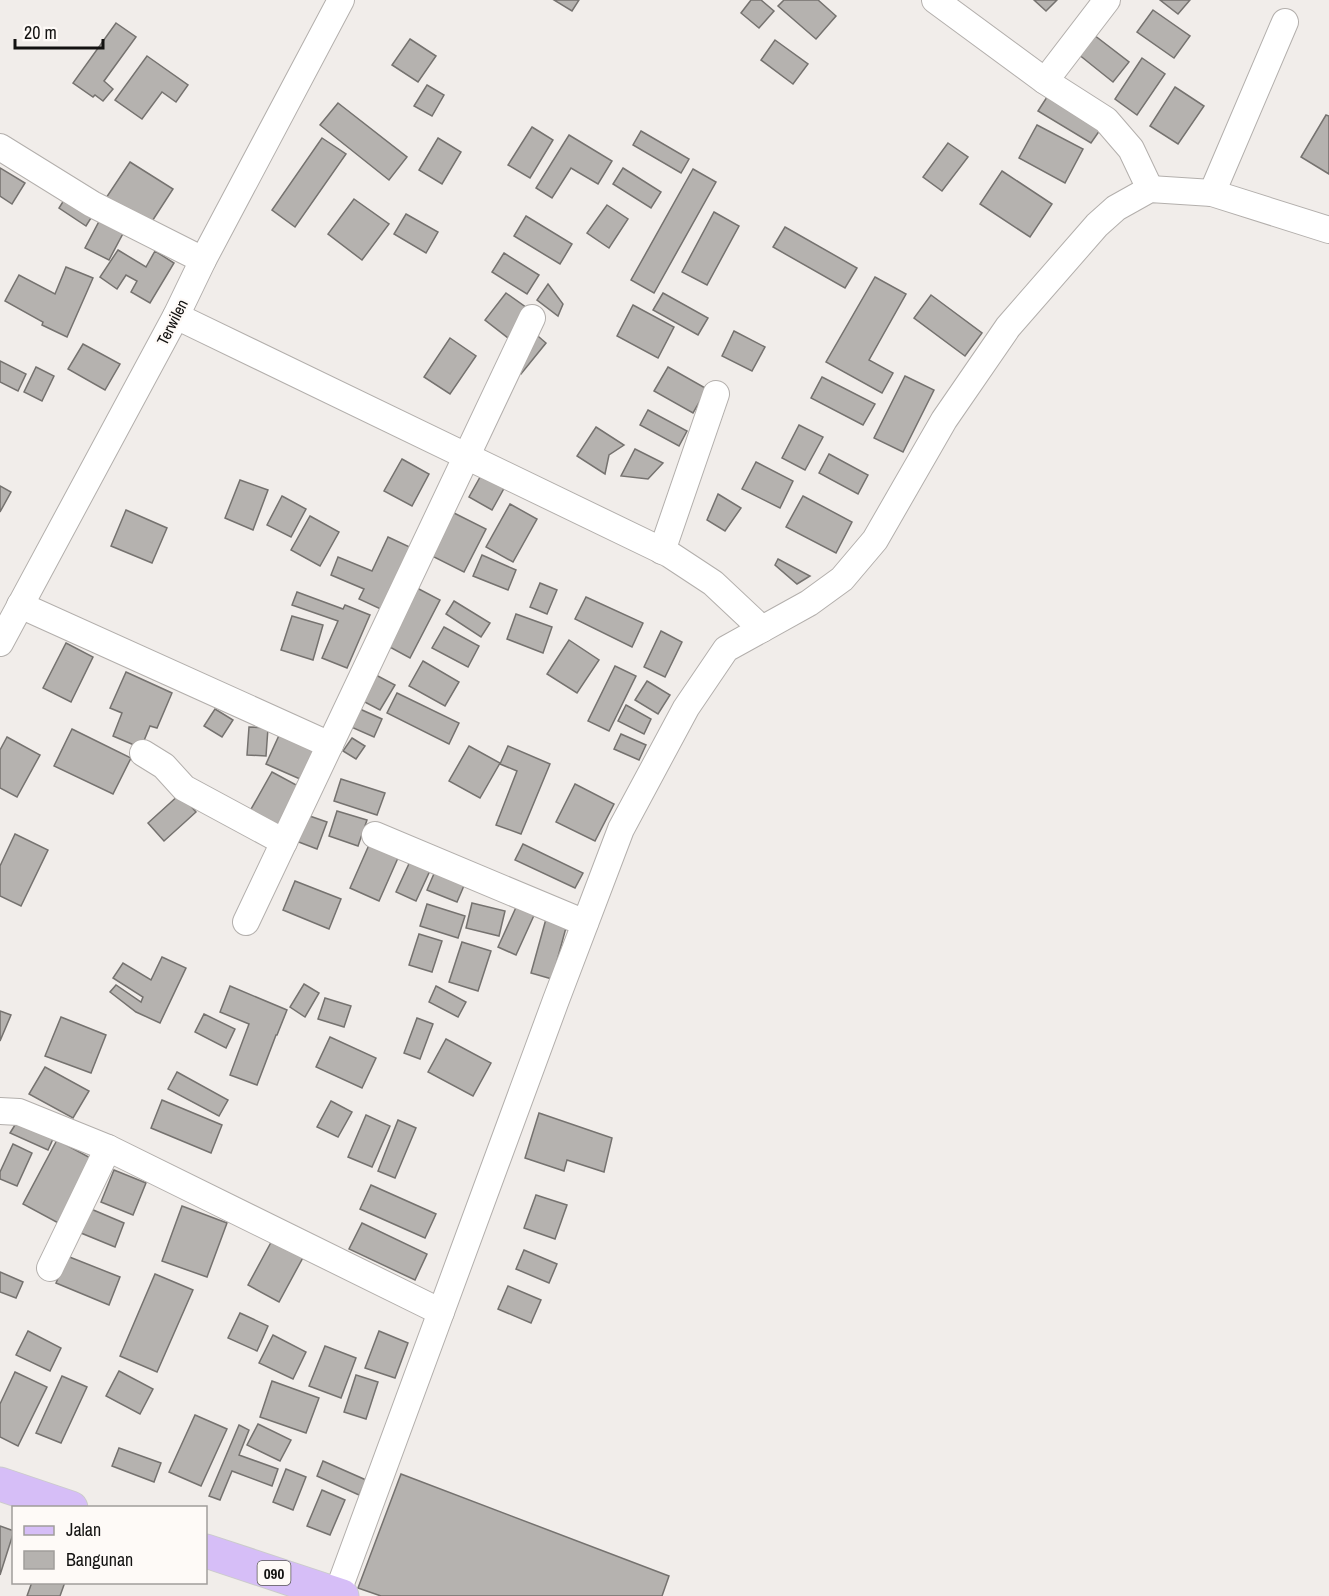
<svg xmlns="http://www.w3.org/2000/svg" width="1329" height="1596" viewBox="0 0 1329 1596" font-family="'Archivo Narrow',sans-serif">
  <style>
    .building { fill: #b5b2af; stroke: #75726f; stroke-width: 1.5 }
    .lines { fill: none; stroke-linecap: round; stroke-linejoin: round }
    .street-casing { stroke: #b3afac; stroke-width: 28 }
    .primary-casing { stroke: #cbcbcb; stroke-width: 35 }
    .street { stroke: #fff; stroke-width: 26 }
    .primary { stroke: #d6bef7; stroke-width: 33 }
    .labels { text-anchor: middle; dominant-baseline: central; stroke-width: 4.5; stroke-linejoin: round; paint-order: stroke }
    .shield { fill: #fefaf7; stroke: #5a5856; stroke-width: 1.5 }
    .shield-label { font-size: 15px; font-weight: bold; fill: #131211 }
    .street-label { font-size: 16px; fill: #131211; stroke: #fefaf7 }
  </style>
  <rect width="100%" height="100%" fill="#f1edea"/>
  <g class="building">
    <polygon points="554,0 579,0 572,11"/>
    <polygon points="751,0 761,0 774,11 759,28 741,13"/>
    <polygon points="784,0 818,0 836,16 816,39 778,6"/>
    <polygon points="1034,0 1057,0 1046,11"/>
    <polygon points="1160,0 1190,0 1178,14"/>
    <polygon points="1153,10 1190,36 1174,58 1137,32"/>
    <polygon points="116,23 136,37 104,81 113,89 103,101 95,95 93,97 73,83"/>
    <polygon points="1094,35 1129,62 1113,82 1078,54"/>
    <polygon points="410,39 436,56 418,82 392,65"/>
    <polygon points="775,40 808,64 793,84 761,60"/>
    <polygon points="147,56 188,85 176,102 162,92 142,119 115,100"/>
    <polygon points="1142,58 1165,74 1137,115 1115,99"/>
    <polygon points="427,85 444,95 432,116 414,106"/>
    <polygon points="1175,87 1204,106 1178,144 1150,126"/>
    <polygon points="1047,97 1100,130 1091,143 1038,111"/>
    <polygon points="338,103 407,157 389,180 320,125"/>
    <polygon points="1326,115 1329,116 1329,174 1301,157"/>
    <polygon points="1037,125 1083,149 1065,183 1019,158"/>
    <polygon points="532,127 553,140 530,178 508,165"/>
    <polygon points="641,131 689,159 681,173 633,145"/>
    <polygon points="569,135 612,161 598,184 571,168 552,198 536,188"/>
    <polygon points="322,138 346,154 295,227 272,210"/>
    <polygon points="438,138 461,152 442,184 419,170"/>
    <polygon points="948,143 968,157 942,191 923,177"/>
    <polygon points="130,162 173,189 149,226 106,198"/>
    <polygon points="0,168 25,183 12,204 0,196"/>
    <polygon points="623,168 661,192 651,208 613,184"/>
    <polygon points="693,169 716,182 654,293 631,280"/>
    <polygon points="1002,171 1052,204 1030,237 980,204"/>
    <polygon points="354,199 389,224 362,260 328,234"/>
    <polygon points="64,200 91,218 86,226 59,208"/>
    <polygon points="607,205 628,219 609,248 587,233"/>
    <polygon points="104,212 128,224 109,260 85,248"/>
    <polygon points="714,212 739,226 707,285 682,272"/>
    <polygon points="406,214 438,232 426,253 394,234"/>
    <polygon points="526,216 572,244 560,264 514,236"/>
    <polygon points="785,227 857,268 845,288 773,247"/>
    <polygon points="118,250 146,267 155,251 174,263 150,303 131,292 137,281 126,275 117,289 100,277"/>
    <polygon points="504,253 539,275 527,294 492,272"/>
    <polygon points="66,267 93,278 67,337 42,325 43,322 5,301 19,275 55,294"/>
    <polygon points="875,277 906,294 869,360 893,373 882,393 826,362"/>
    <polygon points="548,284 563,304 558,316 537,300"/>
    <polygon points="506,293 534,313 512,341 485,320"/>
    <polygon points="663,293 708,318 698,335 653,310"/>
    <polygon points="931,295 982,333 965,356 914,318"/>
    <polygon points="633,305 674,327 658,358 617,336"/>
    <polygon points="532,331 546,343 521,374 513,367"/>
    <polygon points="734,331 765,347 752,371 722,356"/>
    <polygon points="450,338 476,356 450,394 424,377"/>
    <polygon points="83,344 120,364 105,390 68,369"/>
    <polygon points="0,361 26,374 18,391 0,382"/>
    <polygon points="36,367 54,376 42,401 24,392"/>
    <polygon points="668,367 707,389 693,413 654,391"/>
    <polygon points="905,376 934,390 903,452 874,438"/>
    <polygon points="822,377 875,404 863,425 811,398"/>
    <polygon points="648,410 687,431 679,446 640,425"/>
    <polygon points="799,425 823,437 805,470 782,458"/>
    <polygon points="596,427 624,445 609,455 605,474 577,456"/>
    <polygon points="635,449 663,463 648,479 621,476"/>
    <polygon points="829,454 868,475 858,494 819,473"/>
    <polygon points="402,459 429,474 412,506 384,491"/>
    <polygon points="756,462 793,481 780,508 742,489"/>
    <polygon points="484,470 507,483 492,510 469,497"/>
    <polygon points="240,480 268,490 253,530 225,518"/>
    <polygon points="0,486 11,492 0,512"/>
    <polygon points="718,494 741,508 725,531 707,520"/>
    <polygon points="282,496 306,509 291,537 267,525"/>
    <polygon points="803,496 852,522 836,553 786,527"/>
    <polygon points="510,504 537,519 513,562 486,547"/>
    <polygon points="126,510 167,528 152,563 111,546"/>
    <polygon points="454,513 486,529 464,572 432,556"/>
    <polygon points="310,516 339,532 320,566 291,550"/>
    <polygon points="388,537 414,549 385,611 359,599 364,589 331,575 338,557 372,571"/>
    <polygon points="482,555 516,570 508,590 473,576"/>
    <polygon points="778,559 810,576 797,584 775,565"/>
    <polygon points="540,583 557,590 547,614 530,607"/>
    <polygon points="417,588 440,600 410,658 386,645"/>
    <polygon points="297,592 343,609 345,605 370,615 347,668 322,658 338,621 292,605"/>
    <polygon points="586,597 643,623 632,647 575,619"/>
    <polygon points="454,601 490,623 481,637 446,614"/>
    <polygon points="516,614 552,627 543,653 507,639"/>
    <polygon points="292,616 323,625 313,660 281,650"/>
    <polygon points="444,627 479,646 468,667 432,648"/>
    <polygon points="661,631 682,642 665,677 644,667"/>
    <polygon points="569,640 599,660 577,693 547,674"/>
    <polygon points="66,643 93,657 71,702 43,688"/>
    <polygon points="423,661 459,682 445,706 409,686"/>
    <polygon points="615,666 636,676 609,731 588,721"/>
    <polygon points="126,672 172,693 157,728 150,726 141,748 113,736 122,713 110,708"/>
    <polygon points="374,674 395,685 380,710 359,699"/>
    <polygon points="647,681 670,695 658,714 635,700"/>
    <polygon points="397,693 459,723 449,744 387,713"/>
    <polygon points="351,705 382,719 374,737 342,723"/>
    <polygon points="626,705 651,719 644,734 618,721"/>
    <polygon points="215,709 233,720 222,737 204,726"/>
    <polygon points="249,727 268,728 266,756 247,755"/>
    <polygon points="72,729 131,758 113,794 54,766"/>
    <polygon points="281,731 316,747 300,779 266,764"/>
    <polygon points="621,734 646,745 639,760 614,749"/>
    <polygon points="7,737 40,755 17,797 0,788 0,750"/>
    <polygon points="352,738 365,746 356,759 343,751"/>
    <polygon points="469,746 500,763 480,798 449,781"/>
    <polygon points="508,746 550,764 521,834 496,825 517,771 500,764"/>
    <polygon points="272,772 300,787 279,827 250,811"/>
    <polygon points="341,779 385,793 377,815 334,801"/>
    <polygon points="575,784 614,804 595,841 556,822"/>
    <polygon points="180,794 196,812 164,841 148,823"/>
    <polygon points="337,811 367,820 358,846 329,836"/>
    <polygon points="301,813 327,822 317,849 291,839"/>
    <polygon points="15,834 48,850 21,906 0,896 0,866"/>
    <polygon points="523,844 583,873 575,888 515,860"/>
    <polygon points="369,845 398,858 379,901 350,888"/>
    <polygon points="413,855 433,864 416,901 396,892"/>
    <polygon points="436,869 466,881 457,902 427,890"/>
    <polygon points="295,881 341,899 329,929 283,910"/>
    <polygon points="472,903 505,911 499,936 466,928"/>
    <polygon points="518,903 536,911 516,955 498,947"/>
    <polygon points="427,904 465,916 458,938 420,926"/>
    <polygon points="546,919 567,924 552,979 531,973"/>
    <polygon points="419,934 442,941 432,972 409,965"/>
    <polygon points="462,942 491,951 478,991 449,982"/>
    <polygon points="162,957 186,968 160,1023 136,1012 110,992 116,985 141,1002 143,997 113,978 123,963 151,980"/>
    <polygon points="304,984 319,993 305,1017 290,1007"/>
    <polygon points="230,986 287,1010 277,1035 276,1035 257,1085 230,1075 249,1024 220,1012"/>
    <polygon points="436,986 466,1002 458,1017 429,1002"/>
    <polygon points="325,998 351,1006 344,1027 318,1019"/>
    <polygon points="0,1011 11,1015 0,1041"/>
    <polygon points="204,1014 235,1029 226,1048 195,1032"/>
    <polygon points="61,1017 106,1035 91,1073 45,1056"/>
    <polygon points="417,1018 433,1024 420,1059 404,1053"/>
    <polygon points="330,1037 376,1058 362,1088 316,1067"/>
    <polygon points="446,1039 491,1063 473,1096 428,1072"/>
    <polygon points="45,1067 89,1091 73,1118 29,1094"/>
    <polygon points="177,1072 228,1100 219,1116 168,1089"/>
    <polygon points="162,1100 222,1125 211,1153 151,1128"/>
    <polygon points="331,1101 352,1112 338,1137 317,1127"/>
    <polygon points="539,1113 612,1138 604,1172 567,1160 564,1171 525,1158"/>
    <polygon points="366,1115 390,1126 372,1167 348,1157"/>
    <polygon points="20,1117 58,1128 48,1150 10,1133"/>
    <polygon points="398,1120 416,1128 395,1178 378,1171"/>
    <polygon points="57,1140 96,1161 62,1225 23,1204"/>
    <polygon points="13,1144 32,1153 17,1186 0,1179 0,1172"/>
    <polygon points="114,1170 146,1183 133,1215 101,1202"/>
    <polygon points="371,1185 436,1214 425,1238 360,1209"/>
    <polygon points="536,1195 567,1205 555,1239 524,1228"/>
    <polygon points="182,1206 227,1223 207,1277 162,1261"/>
    <polygon points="91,1209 124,1223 115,1247 81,1233"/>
    <polygon points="362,1223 427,1254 415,1280 349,1249"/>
    <polygon points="275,1235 306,1252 279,1302 248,1285"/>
    <polygon points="524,1250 557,1264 549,1283 516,1269"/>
    <polygon points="67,1256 120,1277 109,1305 56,1283"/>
    <polygon points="0,1272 23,1282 16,1298 0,1292"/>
    <polygon points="155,1274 193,1290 157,1372 120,1356"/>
    <polygon points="508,1286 541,1300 531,1323 498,1309"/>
    <polygon points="240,1313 268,1326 257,1351 228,1338"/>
    <polygon points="28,1331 61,1348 50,1371 16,1355"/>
    <polygon points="379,1331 408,1343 395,1378 365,1368"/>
    <polygon points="273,1335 306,1352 293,1379 259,1363"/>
    <polygon points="325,1346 356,1358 341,1398 309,1386"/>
    <polygon points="119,1371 153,1389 140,1414 106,1396"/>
    <polygon points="15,1372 47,1387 18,1446 0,1437 0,1404"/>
    <polygon points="356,1375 378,1382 366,1419 344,1412"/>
    <polygon points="62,1376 87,1387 61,1443 36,1433"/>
    <polygon points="272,1381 319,1398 306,1433 260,1417"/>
    <polygon points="195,1415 227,1429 201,1486 169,1472"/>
    <polygon points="258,1424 291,1440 280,1461 247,1445"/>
    <polygon points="239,1425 249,1430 239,1455 278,1469 272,1486 232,1471 220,1500 209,1496"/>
    <polygon points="119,1448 161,1463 154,1482 112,1466"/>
    <polygon points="323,1461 366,1480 359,1495 317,1476"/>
    <polygon points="286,1469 306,1477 293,1510 273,1502"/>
    <polygon points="401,1474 669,1576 662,1596 381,1596 358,1588"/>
    <polygon points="322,1490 345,1500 330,1535 307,1526"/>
    <polygon points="0,1526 14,1531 0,1575"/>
    <polygon points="32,1582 65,1582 60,1596 27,1596"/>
  </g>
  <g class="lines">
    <g class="street-casing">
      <g id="street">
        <polyline points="935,0 1045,81 1106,120 1131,149 1150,189"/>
        <polyline points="1045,81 1107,0"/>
        <polyline points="0,147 92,204 203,260"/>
        <polyline points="1212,193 1285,22"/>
        <polyline points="176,316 669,554 713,583 762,629"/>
        <polyline points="662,551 716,394"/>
        <polyline points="20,605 330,745"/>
        <polyline points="0,643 176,316 203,260 341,0"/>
        <polyline points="143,753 164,766 184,788 284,842"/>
        <polyline points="375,835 585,923"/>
        <polyline points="246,922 532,318"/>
        <polyline points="0,1111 19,1112 108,1148 441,1312"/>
        <polyline points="50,1268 108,1148"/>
        <polyline points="337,1594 556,1000 621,829 686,708 726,649 809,603 842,579 875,540 944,420 1008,327 1097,225 1116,208 1150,189 1212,193 1329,230"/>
      </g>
    </g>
    <g class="primary-casing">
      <g id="primary">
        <polyline points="0,1484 71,1508"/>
        <polyline points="206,1551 342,1596"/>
      </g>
    </g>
    <use href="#street" class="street"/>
    <use href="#primary" class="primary"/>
  </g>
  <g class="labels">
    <rect class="shield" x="257.5" y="1561" width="33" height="24" rx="4.5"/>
    <g class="shield-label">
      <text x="274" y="1573">090</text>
    </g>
    <g class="street-label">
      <text transform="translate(172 322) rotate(-63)">Terwilen</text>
    </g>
  </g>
  <rect x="12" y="1506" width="195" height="78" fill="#fefaf7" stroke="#a09d9b" stroke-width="1.5"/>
  <rect x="24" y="1526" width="30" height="9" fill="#d6bef7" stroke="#a09d9b" stroke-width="1.5"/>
  <text x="66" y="1536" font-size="18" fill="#131211">Jalan</text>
  <rect x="24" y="1551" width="30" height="18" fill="#b5b2af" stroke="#a09d9b" stroke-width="1.5"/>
  <text x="66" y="1566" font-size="18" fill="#131211">Bangunan</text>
  <path d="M15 39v9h88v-9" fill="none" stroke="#131211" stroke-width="3"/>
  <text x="24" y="39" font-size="18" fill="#131211" stroke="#fefaf7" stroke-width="4.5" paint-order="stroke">20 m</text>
</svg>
